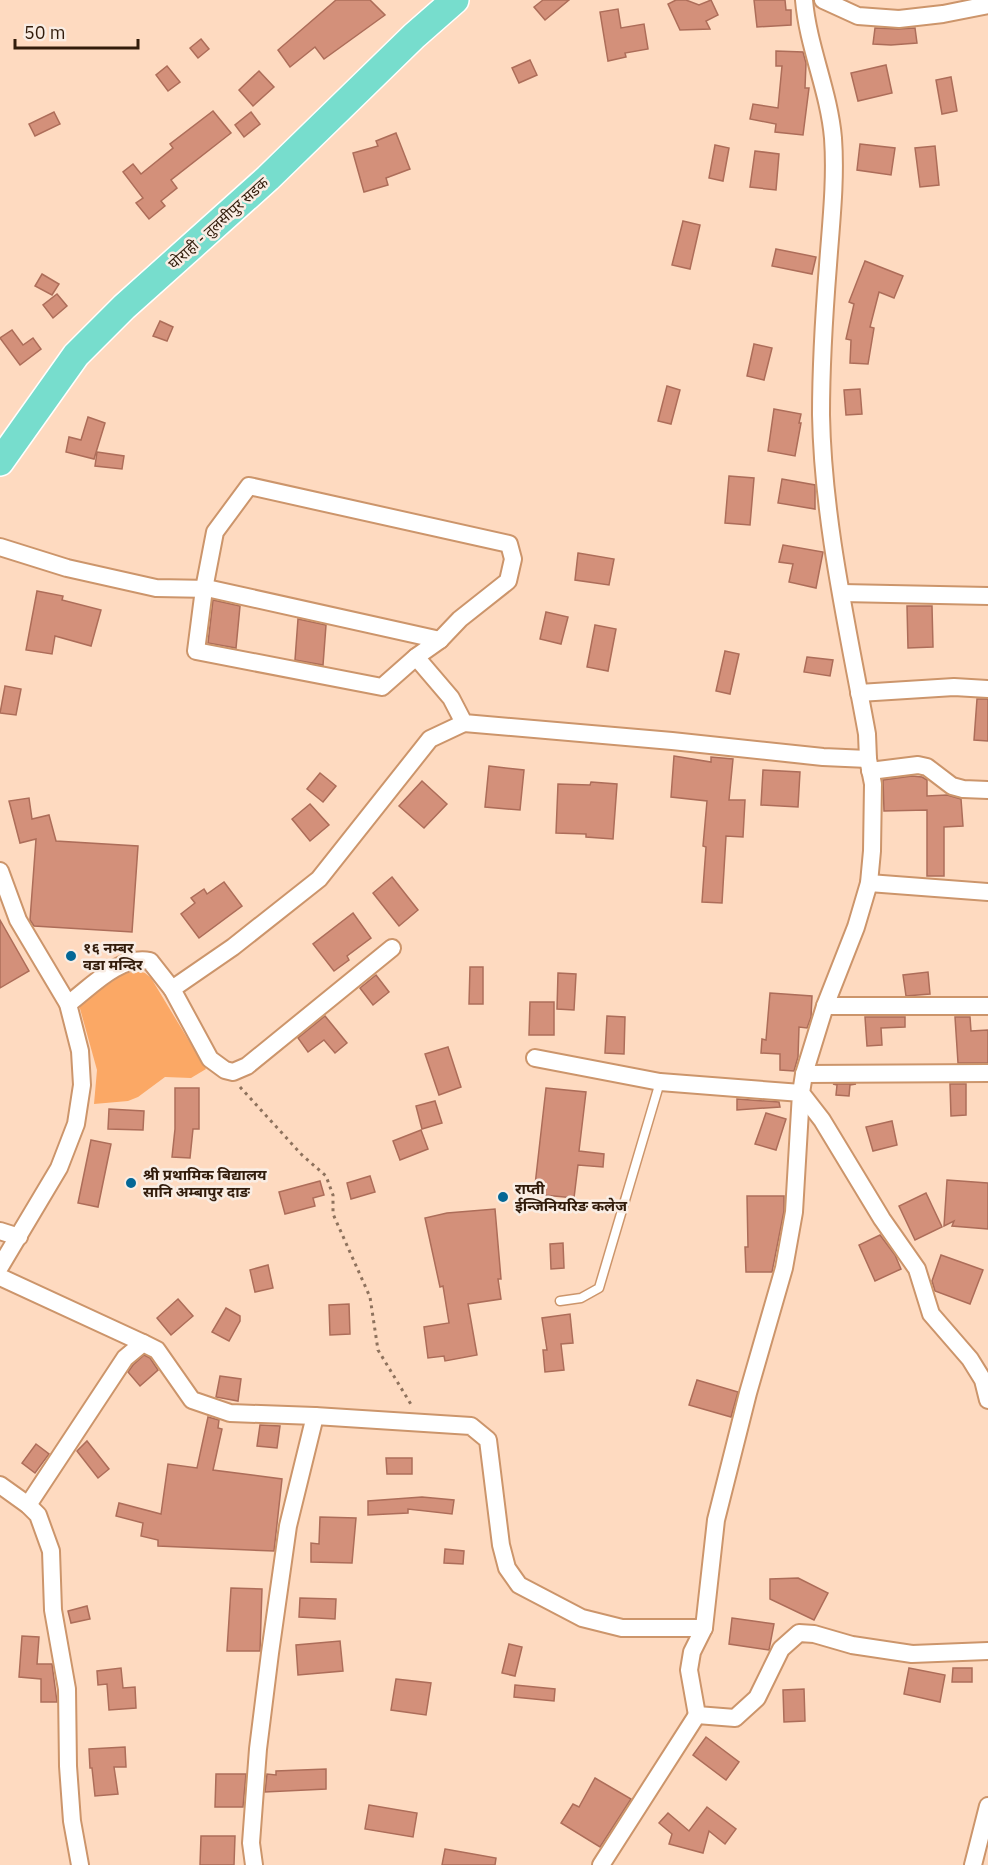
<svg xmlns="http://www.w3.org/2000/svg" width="988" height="1865" viewBox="0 0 988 1865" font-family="'IBM Plex Sans','Noto Sans Devanagari',sans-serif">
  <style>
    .green { fill: #fba865 }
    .building { fill: #d3907a; stroke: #ad6d59; stroke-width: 1.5 }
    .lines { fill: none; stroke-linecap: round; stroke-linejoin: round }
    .service-casing { stroke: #cc956b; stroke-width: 11 }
    .minor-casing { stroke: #cc956b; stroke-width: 20 }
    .primary-casing { stroke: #fff; stroke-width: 30 }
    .path { stroke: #8e725d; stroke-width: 3; stroke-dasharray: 3 4.5; stroke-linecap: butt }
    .service { stroke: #fff; stroke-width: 8 }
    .minor { stroke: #fff; stroke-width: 16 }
    .primary { stroke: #77ddcd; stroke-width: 27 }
    .poi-dot { fill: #036796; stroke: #f9ede4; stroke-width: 2 }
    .labels { text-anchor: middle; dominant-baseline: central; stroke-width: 5; stroke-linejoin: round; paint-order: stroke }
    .street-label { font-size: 15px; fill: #321c0b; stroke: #f9ede4 }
    .poi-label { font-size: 15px; font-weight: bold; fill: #321c0b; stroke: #f9ede4; text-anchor: start }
  </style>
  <rect width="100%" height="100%" fill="#fedac0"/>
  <polygon class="green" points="138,971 145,973 151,978 206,1069 191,1078 165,1077 138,1097 128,1101 94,1104 97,1070 79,1005 123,974"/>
  <g class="building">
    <polygon points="336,0 370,0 385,15 324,59 315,47 290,67 278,50"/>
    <polygon points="543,0 569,0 545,20 534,7"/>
    <polygon points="676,0 686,0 699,5 711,0 718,15 706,21 710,29 680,30 668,4"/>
    <polygon points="754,0 785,0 786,10 791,10 791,25 757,27"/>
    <polygon points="618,9 621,28 644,24 648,49 625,53 626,57 608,61 600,12"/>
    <polygon points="875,28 898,29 915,28 917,43 891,45 873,44"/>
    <polygon points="201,39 209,49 198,58 190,48"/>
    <polygon points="776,51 803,52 806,63 805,88 809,88 803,135 775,132 776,124 750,119 753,104 778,108 782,66 776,66"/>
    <polygon points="530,60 537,75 519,83 512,68"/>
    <polygon points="886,65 892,93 858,101 851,73"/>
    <polygon points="167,66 180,82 168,91 156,75"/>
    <polygon points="259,71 274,87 253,106 239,90"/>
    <polygon points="951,77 957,111 942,114 936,80"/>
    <polygon points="213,111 231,133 171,180 177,188 161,201 165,206 149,219 136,203 143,198 123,172 133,164 141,174 173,148 170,144"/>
    <polygon points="54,112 60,124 35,136 29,124"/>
    <polygon points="251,112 260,124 244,137 235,125"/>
    <polygon points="396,133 410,169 386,178 388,185 364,192 353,153 378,146 376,141"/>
    <polygon points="860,144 895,148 891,175 857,170"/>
    <polygon points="715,145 729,148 723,181 709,178"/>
    <polygon points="935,146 939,185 920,187 915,148"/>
    <polygon points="755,151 779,154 776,190 750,187"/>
    <polygon points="683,221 700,225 690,269 672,265"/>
    <polygon points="776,249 816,257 812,274 772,266"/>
    <polygon points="865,261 903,276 894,298 879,292 870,327 874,328 868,364 850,363 851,340 846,339 854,304 849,302"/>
    <polygon points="42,274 59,284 52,295 35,286"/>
    <polygon points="57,294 67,306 53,318 43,305"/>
    <polygon points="160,321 173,327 167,341 153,336"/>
    <polygon points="12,330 23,345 33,338 41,349 20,365 0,338"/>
    <polygon points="754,344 772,348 764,380 747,376"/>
    <polygon points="667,386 680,390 671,424 658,421"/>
    <polygon points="860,389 862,414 846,415 844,390"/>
    <polygon points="774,409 801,414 799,423 801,423 795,456 768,451"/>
    <polygon points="88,417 105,423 94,459 66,452 69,437 81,440"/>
    <polygon points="97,452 124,456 122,469 95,466"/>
    <polygon points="729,476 754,478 750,525 725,523"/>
    <polygon points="782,479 815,485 815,509 778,503"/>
    <polygon points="783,545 823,552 816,588 789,582 793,564 779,562"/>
    <polygon points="578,553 614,559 609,585 575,580"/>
    <polygon points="37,591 63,596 62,600 101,610 91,646 55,636 52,654 26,650"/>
    <polygon points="213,600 240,606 236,648 208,643"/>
    <polygon points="907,606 932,606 933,647 908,648"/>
    <polygon points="546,612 568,617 561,644 540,639"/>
    <polygon points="298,619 326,625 323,665 295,660"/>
    <polygon points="595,625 616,629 608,671 587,667"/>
    <polygon points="725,651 739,654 730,694 716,691"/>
    <polygon points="807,657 833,660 830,676 804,672"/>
    <polygon points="5,686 21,689 16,715 0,713"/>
    <polygon points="977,699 988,699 988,741 974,740"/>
    <polygon points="674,756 711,762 711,757 733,759 729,800 745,800 743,837 726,836 722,903 702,902 706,847 703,846 707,801 671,797"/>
    <polygon points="489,766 524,770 520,810 485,807"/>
    <polygon points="763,770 800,772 798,807 761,805"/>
    <polygon points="320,773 336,786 323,802 307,789"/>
    <polygon points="912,776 922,777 927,780 927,796 947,795 961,799 963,826 944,827 944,876 927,876 927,810 884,811 883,780"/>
    <polygon points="422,781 447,804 424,828 399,806"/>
    <polygon points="591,782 617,784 613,839 586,837 586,834 556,833 558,784 590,785"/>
    <polygon points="29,798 32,819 49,815 56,841 138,846 132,932 34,926 30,920 36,839 20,843 9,801"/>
    <polygon points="310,804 329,825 310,841 292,819"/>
    <polygon points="392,877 418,910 399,926 373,893"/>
    <polygon points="224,882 242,906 199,938 181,914 195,903 191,898 204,889 207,894"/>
    <polygon points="353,913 371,938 347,956 349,960 334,971 313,944"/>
    <polygon points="0,920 29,971 0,988"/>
    <polygon points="470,967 483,967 483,1004 469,1004"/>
    <polygon points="928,972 930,994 906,996 903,975"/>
    <polygon points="558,973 576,974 574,1010 557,1009"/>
    <polygon points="376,975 389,992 373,1005 360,988"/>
    <polygon points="770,993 812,996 811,1017 807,1028 799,1027 798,1057 794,1071 780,1070 780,1054 761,1053 762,1039 766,1040"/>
    <polygon points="530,1002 554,1002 554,1035 529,1035"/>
    <polygon points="325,1016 347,1043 335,1053 324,1040 308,1052 298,1038"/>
    <polygon points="607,1016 625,1017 624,1054 605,1053"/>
    <polygon points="865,1017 905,1017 905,1027 881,1028 882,1045 867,1046"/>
    <polygon points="955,1017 970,1017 971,1031 988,1030 988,1063 958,1063"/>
    <polygon points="448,1047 461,1087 439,1095 425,1054"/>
    <polygon points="833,1084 856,1084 850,1085 849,1096 836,1095 837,1085"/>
    <polygon points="950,1084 966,1084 966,1115 951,1116"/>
    <polygon points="175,1088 199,1088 199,1129 193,1129 190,1158 172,1157 175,1129"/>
    <polygon points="546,1088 586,1092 579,1151 604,1154 603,1167 578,1165 574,1198 534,1194"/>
    <polygon points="737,1099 779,1102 780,1107 737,1110"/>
    <polygon points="435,1101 442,1123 422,1129 416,1106"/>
    <polygon points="109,1109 144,1111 143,1130 108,1129"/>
    <polygon points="766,1113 786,1119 776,1150 755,1144"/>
    <polygon points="892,1121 897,1145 873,1151 866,1127"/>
    <polygon points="421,1130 428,1149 400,1160 393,1141"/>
    <polygon points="91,1140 111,1144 98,1207 78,1203"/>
    <polygon points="370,1176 375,1192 351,1199 347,1183"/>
    <polygon points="947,1180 988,1183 988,1229 952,1226 954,1221 944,1226"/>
    <polygon points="320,1181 324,1195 313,1198 315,1206 285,1214 279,1192"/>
    <polygon points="926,1193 942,1227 915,1240 899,1206"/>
    <polygon points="747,1196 784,1196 784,1211 772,1272 746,1272 745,1247 748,1247"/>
    <polygon points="495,1209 501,1279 498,1279 501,1299 468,1304 477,1355 445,1361 444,1356 428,1358 424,1327 449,1323 443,1286 440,1287 425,1218 447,1213"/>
    <polygon points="880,1235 895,1255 901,1269 875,1281 859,1245"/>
    <polygon points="563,1243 564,1268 551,1269 550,1244"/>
    <polygon points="941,1255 983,1270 970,1304 935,1291 932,1281"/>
    <polygon points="268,1265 273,1288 255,1292 250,1270"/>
    <polygon points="178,1299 193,1316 171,1335 157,1318"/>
    <polygon points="349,1304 350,1334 330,1335 329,1305"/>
    <polygon points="226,1308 240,1316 240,1321 229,1341 212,1332"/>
    <polygon points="570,1314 573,1343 561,1344 564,1370 545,1372 543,1350 547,1350 542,1318"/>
    <polygon points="144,1355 150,1358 158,1370 140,1386 128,1372 133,1365"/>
    <polygon points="220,1376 241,1379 238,1401 216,1397"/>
    <polygon points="697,1380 738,1392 731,1417 689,1405"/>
    <polygon points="208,1417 219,1420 218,1428 222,1429 213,1470 282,1479 274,1551 158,1546 158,1540 141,1536 143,1523 116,1516 119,1503 161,1514 168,1464 197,1468"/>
    <polygon points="260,1425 280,1426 277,1448 257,1446"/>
    <polygon points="87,1441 109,1469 98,1478 77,1451"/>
    <polygon points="36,1444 49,1454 35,1473 22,1463"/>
    <polygon points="386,1458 412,1458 412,1474 387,1474"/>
    <polygon points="422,1497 454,1500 452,1514 408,1509 408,1513 368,1515 368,1501"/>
    <polygon points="320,1517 356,1518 352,1563 311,1562 311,1543 319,1544"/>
    <polygon points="445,1549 464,1551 463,1564 444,1563"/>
    <polygon points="798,1578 828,1593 814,1620 770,1599 770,1579"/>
    <polygon points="231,1588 262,1589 260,1651 227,1651"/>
    <polygon points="300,1598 336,1599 335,1619 299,1617"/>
    <polygon points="87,1606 90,1619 71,1623 68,1611"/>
    <polygon points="732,1618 774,1624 769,1650 729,1644"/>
    <polygon points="22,1636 39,1637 37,1664 52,1664 57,1702 41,1702 41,1679 19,1677"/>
    <polygon points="340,1641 343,1671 298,1675 296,1645"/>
    <polygon points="509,1644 522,1647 515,1676 502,1673"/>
    <polygon points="121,1668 123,1688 135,1687 136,1708 109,1710 107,1684 98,1685 97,1671"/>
    <polygon points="909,1668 945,1675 940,1702 904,1694"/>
    <polygon points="953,1668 972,1668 972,1682 952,1682"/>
    <polygon points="396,1679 431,1683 426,1715 391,1710"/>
    <polygon points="515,1685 555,1689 554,1701 514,1697"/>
    <polygon points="804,1689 805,1721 784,1722 783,1690"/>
    <polygon points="706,1737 739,1762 726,1780 693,1755"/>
    <polygon points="125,1747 126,1767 114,1767 118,1794 95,1796 92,1768 90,1768 89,1749"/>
    <polygon points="326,1769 326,1789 265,1792 267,1774 276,1775 276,1771"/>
    <polygon points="216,1774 246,1774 243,1807 215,1807"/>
    <polygon points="595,1778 631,1799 600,1847 561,1823 573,1804 579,1807"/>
    <polygon points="369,1805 417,1813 413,1837 365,1829"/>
    <polygon points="707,1807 736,1829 725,1844 709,1831 703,1853 669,1844 672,1834 659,1823 668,1813 689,1831"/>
    <polygon points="201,1836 235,1836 234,1865 200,1865"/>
    <polygon points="445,1849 496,1858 495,1865 442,1865"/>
  </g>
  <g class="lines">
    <g class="service-casing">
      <polyline id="service" points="560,1301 581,1298 599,1288 660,1082"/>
    </g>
    <g class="minor-casing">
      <g id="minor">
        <path d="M804 0C808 47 829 91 833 138 836 180 831 223 828 265 824 315 821 365 821 415 823 522 848 629 867 734L868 759 873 784 872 851 869 883 856 927 825 1006 804 1074 801 1093 822 1120 882 1219 917 1269 931 1314 970 1359 983 1380 988 1400"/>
        <polyline points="823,0 858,16 899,19 943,14 988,5"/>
        <polygon points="249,486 509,544 513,559 508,581 460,619 440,640 416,657 382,687 196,651 204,589 215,532"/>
        <polyline points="0,547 67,568 156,588 211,589 440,640"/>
        <polyline points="842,593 988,596"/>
        <polyline points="416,657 451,698 464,723 672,741 823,757 868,759"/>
        <polyline points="859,693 954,687 988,689"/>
        <polyline points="870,771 918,765 927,767 952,786 963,789 988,790"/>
        <polyline points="0,871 18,920 68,1004 80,1051 82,1085 76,1124 59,1168 0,1267"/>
        <polyline points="869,883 988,892"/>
        <polyline points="172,989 233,947 319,879 430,739 464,723"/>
        <path d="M68 1004C91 987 119 955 150 961L172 989 210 1059 225 1070 233 1072 247 1066 392 948"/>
        <polyline points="825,1006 988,1006"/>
        <polyline points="535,1058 660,1082 801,1093 794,1212 784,1268 748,1393 716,1520 704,1628"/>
        <polyline points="804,1074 988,1073"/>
        <polyline points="0,1231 19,1237"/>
        <polyline points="0,1277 143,1343"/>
        <polyline points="0,1485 28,1505 38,1515 51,1551 53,1610 67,1689 68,1766 72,1821 80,1865"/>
        <polyline points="28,1505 125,1358 143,1343 157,1350 192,1400 230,1413 315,1416 471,1426 488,1440 501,1545 507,1568 519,1585 582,1618 622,1628 704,1628 692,1652 689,1670 697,1715 735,1718 757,1698 781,1649 799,1633 814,1634 852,1645 912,1654 988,1651"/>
        <polyline points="254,1865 251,1843 258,1749 270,1653 288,1526 315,1416"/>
        <polyline points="601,1865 697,1715"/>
        <polyline points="973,1865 988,1806"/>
      </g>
    </g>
    <g class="primary-casing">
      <polyline id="primary" points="0,462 76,355 124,307 268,178 414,36 455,0"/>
    </g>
    <polyline class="path" points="240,1087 302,1155 326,1176 333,1195 333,1214 370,1297 378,1350 412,1406"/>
    <use href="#service" class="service"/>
    <use href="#minor" class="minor"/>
    <use href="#primary" class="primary"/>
  </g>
  <g class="poi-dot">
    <circle cx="71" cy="956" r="6"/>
    <circle cx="131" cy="1183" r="6"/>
    <circle cx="503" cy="1197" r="6"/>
  </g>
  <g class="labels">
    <g class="street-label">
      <text transform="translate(218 223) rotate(-42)">घोराही - तुलसीपुर सडक</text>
    </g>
    <g class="poi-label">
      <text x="83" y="947">१६ नम्बर<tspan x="83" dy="17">वडा मन्दिर</tspan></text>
      <text x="143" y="1174">श्री प्रथामिक बिद्यालय<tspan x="143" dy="17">सानि अम्बापुर दाङ</tspan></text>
      <text x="515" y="1188">राप्ती<tspan x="515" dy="17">ईन्जिनियरिङ कलेज</tspan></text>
    </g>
  </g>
  <path d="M15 39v9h123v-9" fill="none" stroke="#321c0b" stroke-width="3"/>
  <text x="24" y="39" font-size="18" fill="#321c0b" stroke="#f9ede4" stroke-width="4.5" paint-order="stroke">50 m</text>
</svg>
